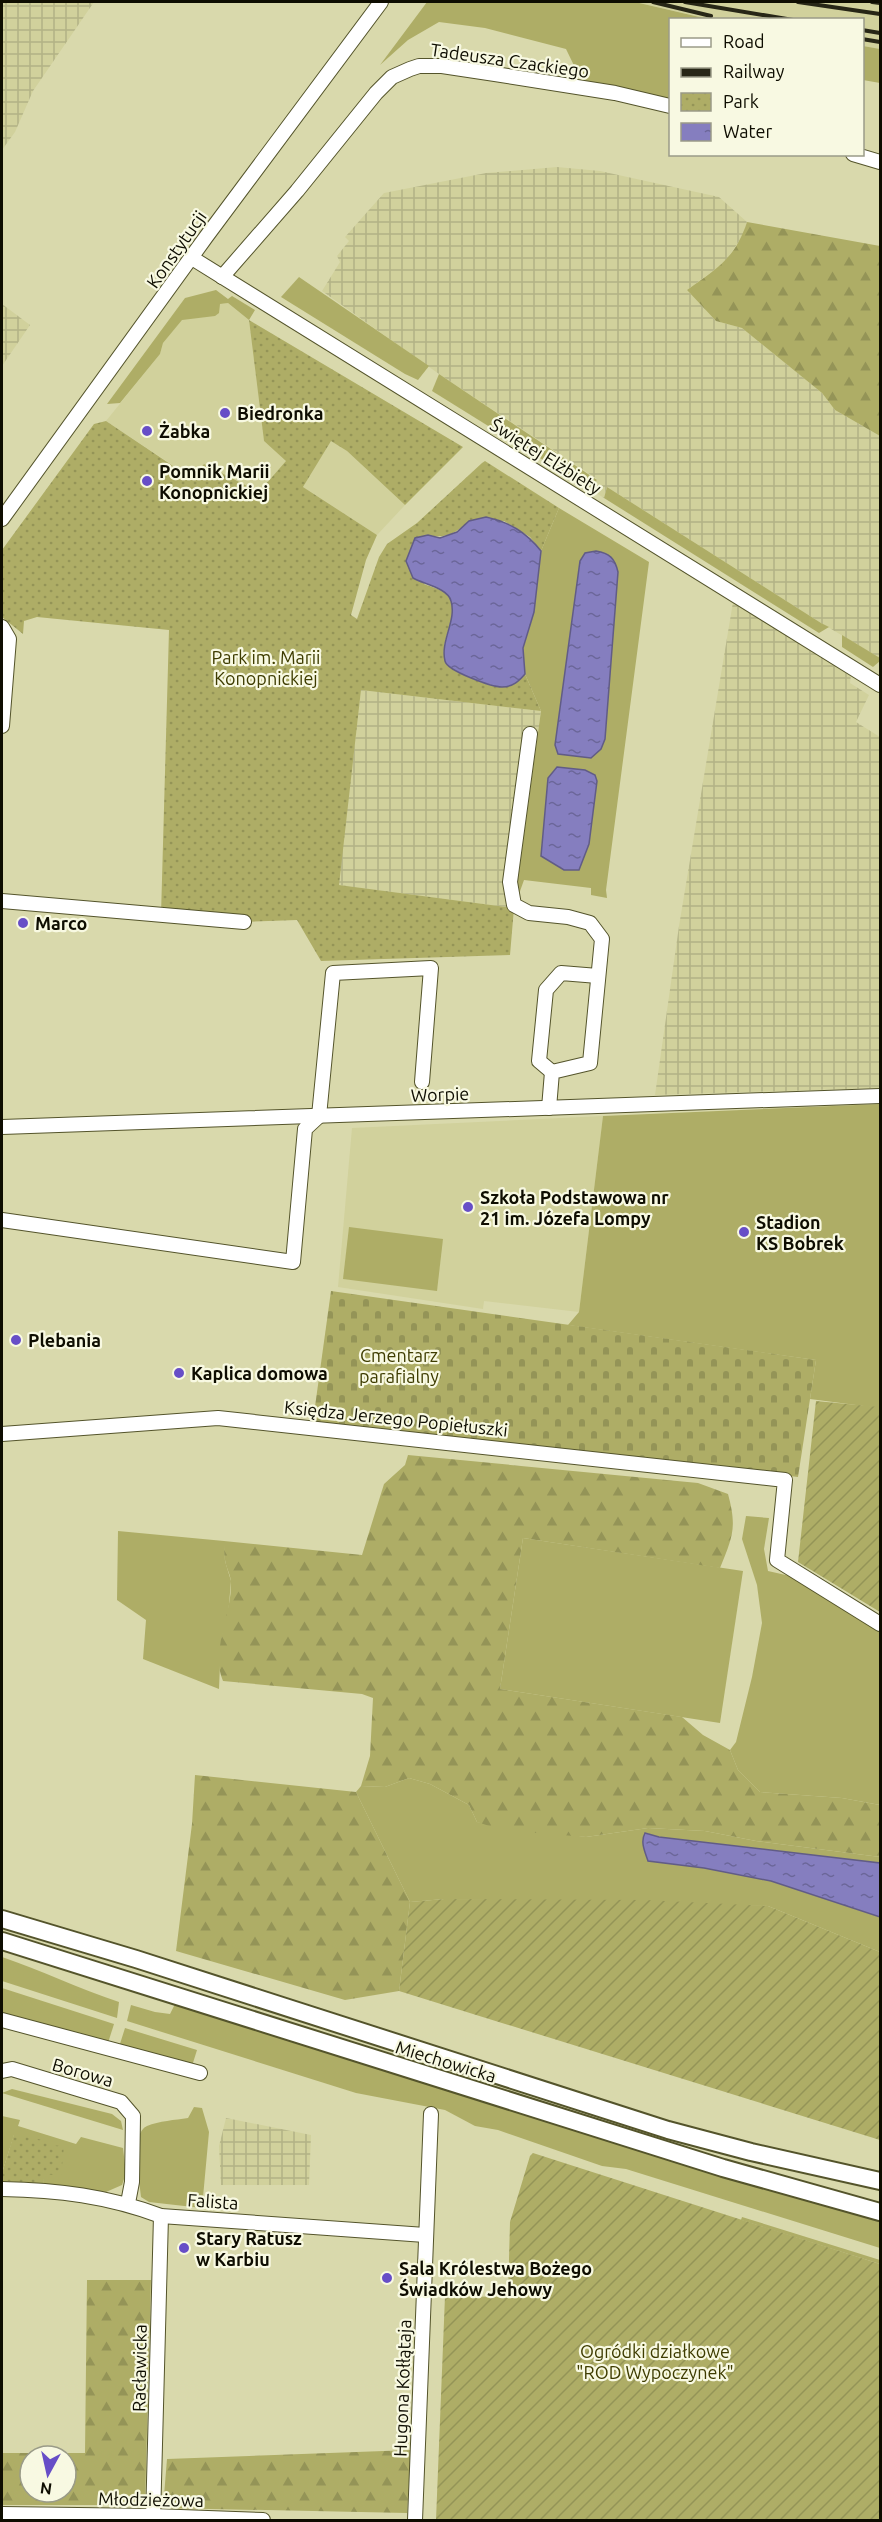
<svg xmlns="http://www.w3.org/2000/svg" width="882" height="2522" viewBox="0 0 882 2522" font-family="Ubuntu,sans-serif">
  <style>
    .built { fill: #d1d19c }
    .industrial { fill: url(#industrial-grid) }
    .grass { fill: #aead66; fill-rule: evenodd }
    .forest { fill: url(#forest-firs); fill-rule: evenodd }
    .cemetery { fill: url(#cemetery-stones) }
    .park { fill: url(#park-dots) }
    .garden { fill: url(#garden-furrows) }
    .water { fill: url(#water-ripples); stroke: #615c86; stroke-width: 1.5 }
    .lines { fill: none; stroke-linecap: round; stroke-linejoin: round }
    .minor-casing { stroke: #54542b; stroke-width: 16 }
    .major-casing { stroke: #54542b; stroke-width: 20 }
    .minor { stroke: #fff; stroke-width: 14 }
    .major { stroke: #fff; stroke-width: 16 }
    .rail { stroke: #272616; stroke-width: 4 }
    .poi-dot { fill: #674ec7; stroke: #f8f9e2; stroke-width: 2 }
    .labels { text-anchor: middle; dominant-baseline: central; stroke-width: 4.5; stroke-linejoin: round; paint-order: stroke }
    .street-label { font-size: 18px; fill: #0e0d01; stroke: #f8f9e2 }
    .poi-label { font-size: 18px; font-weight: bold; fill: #0e0d01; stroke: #f8f9e2; text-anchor: start }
    .park-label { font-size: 18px; fill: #3e3c00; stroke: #f8f9e2 }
  </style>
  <defs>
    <pattern id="industrial-grid" width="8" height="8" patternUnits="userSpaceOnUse" patternTransform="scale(1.5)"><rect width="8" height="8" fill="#d1d19c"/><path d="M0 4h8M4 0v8" fill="none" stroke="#b2b285"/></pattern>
    <pattern id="forest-firs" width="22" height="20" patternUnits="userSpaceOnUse" patternTransform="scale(1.5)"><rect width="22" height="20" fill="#aead66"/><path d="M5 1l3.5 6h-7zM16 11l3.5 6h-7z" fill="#949457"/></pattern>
    <pattern id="cemetery-stones" width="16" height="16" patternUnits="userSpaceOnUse" patternTransform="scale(1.5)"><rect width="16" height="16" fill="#aead66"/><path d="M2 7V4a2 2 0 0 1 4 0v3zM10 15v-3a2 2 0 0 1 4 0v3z" fill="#949457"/></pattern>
    <pattern id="park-dots" width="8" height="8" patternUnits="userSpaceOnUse" patternTransform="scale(1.5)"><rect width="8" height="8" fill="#aead66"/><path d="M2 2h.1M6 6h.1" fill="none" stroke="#949457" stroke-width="1.8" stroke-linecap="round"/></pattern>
    <pattern id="garden-furrows" width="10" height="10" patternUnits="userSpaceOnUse" patternTransform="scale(1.5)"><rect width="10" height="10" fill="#aead66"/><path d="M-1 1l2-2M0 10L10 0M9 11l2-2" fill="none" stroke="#949457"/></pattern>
    <pattern id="water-ripples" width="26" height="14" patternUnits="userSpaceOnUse" patternTransform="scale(1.5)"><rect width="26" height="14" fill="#857ebf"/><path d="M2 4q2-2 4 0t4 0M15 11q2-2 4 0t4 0" fill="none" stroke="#6b6699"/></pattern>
  </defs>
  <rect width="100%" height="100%" fill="#d9d9ac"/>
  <g class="built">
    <polygon points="635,2 880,2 880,49 863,46 862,20 708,19"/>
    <polygon points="228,303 249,320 264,441 287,461 259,492 204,464 192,478 106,421 160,354 163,343 183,318 219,304"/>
    <polygon points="331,440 347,451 405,505 377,535 303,487"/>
    <polygon points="603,1116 579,1312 484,1301 483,1309 338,1287 352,1128"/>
  </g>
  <g class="industrial">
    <polygon points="2,2 94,2 33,91 15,132 2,150"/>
    <polygon points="557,167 600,171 719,197 747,222 743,235 725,262 687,290 716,321 742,328 822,393 835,410 880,436 880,658 821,623 607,487 604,498 588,488 597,479 439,374 322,291 340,262 337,256 349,241 345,237 384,193 486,173"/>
    <polygon points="2,304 30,325 2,366"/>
    <polygon points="733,602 851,675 850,683 869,695 856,722 880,737 880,1088 655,1095 679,926"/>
    <polygon points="361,690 541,711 514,908 338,885"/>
    <polygon points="226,2118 311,2135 309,2185 221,2185 219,2146"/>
  </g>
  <g class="grass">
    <polygon points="427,2 635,2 708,19 670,20 670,101 581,80 566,49 485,28 439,22 408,40 380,65"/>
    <polygon points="863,46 880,49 880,83 863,80"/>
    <polygon points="299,277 429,366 418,380 405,374 281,297"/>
    <polygon points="216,290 228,299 232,296 255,310 249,320 228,303 220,304 219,313 215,316 182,320 163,343 160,354 120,403 107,404 185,298"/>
    <polygon points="439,374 597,480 588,488 432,391"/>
    <polygon points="607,487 821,623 829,627 819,633 604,498"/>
    <path d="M559 508 649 562 606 890 607 898 591 895V888L524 880 514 908 541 711 525 674 523 648 534 612 541 551ZM580 561 618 572 605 739 555 745ZM595 775 597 781 589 844 541 856 548 778Z"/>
    <polygon points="842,635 880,658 880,661 873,667 842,647"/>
    <polygon points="880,1104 879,1408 810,1399 816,1360 568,1325 579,1312 603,1116"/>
    <polygon points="349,1227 443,1239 437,1291 343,1279"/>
    <polygon points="746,1516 769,1518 764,1549 768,1571 790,1576 880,1630 880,1805 842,1798 760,1792 738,1770 730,1750 736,1742 752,1677 762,1623 757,1585 742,1539"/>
    <polygon points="118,1531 224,1541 225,1561 231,1581 228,1616 221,1640 219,1689 143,1659 146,1620 117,1600"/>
    <polygon points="523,1538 743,1571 720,1723 500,1689"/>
    <polygon points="409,1778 430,1784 469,1805 477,1822 586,1837 648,1828 705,1831 756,1841 880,1857 880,1863 659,1837 646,1833 648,1861 704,1868 771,1881 880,1917 880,1952 768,1906 444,1899 410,1902 356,1792 361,1786 385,1787"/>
    <path d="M2 1957C41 1970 79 1989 119 2002L117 2018 2 1981Z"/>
    <polygon points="2,1988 114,2024 108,2043 2,2016"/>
    <polygon points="175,2004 855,2211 880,2222 880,2248 626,2169 602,2166 498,2130 475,2126 445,2110 356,2093 127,2021 131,2005 155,2012 170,2014"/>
    <polygon points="125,2028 197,2050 192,2066 141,2050 119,2047"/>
    <polygon points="12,2089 112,2114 121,2121 123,2130 2,2093"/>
    <path d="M194 2107 202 2108 209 2132 202 2208 149 2202 141 2197C140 2182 130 2133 147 2126 159 2121 175 2120 188 2118Z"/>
    <polygon points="2,2116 20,2120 18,2126 76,2144 81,2137 123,2148 126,2173 122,2185 106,2192 43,2184 47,2144 14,2135 2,2173"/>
    <polygon points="742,2217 880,2260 880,2264 741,2220"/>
  </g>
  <g class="forest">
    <path d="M747 222 880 246V436L835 410 822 393 742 328 716 321 687 290C716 269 735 259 747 222Z"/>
    <path d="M408 1455 698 1483 728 1494C737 1527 733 1536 720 1568L523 1538 500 1689 682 1717 703 1735 730 1750 738 1770 760 1792 842 1798 880 1805V1857L756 1841 705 1831 648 1828 586 1837 502 1830 477 1822 469 1805 430 1784 409 1778 385 1787 361 1786 370 1756 373 1698 362 1694 223 1681C210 1651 232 1614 231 1583 231 1575 226 1568 225 1560 224 1554 224 1548 224 1541L362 1555 384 1484 405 1465Z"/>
    <polygon points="195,1775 356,1792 410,1902 399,1991 345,2000 176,1951 192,1824"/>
    <path d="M87 2280H151L145 2505H2V2453H85ZM30 2456H66V2492H30Z"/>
    <polygon points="411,2450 407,2513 163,2508 167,2459"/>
  </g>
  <polygon class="cemetery" points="331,1291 816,1360 798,1477 313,1421"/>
  <g class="park">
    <path d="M249 320 463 447 405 505 347 451 331 441 303 487 377 535 366 560 351 615 357 619 379 557 387 544 417 523 482 463 485 461 559 508 541 551 530 537 504 521H469C456 533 446 539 428 535L424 584C433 588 448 590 451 600 458 619 439 641 445 660 448 672 491 687 502 687 513 687 519 681 525 674L541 711 361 690 339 885 514 908 510 955 321 961 297 920 244 922 161 915 169 630 37 617 24 621 23 634 2 617V550L94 424 106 421 191 478 204 464 259 492 286 461 264 441Z"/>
    <polygon points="14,2134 47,2141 47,2145 64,2146 61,2176 45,2174 43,2184 2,2181 2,2173"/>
  </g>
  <g class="garden">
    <polygon points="880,1397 880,1612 798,1562 816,1401 879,1407"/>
    <polygon points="444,1899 645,1900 768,1906 880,1952 880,2140 399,1991 410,1902"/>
    <polygon points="533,2153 880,2264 880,2520 436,2520 445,2296 508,2297 510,2222 530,2156"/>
  </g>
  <g class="water">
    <path d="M486 517C509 522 526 532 541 551L534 612 523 648 525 674C519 681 513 687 502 687 492 687 447 671 445 661 440 641 457 620 451 601 448 588 423 584 413 578L406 561 415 538 428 535 440 538 457 532 469 521Z"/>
    <path d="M596 551C610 553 615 559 618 572L605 739 601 749 591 758 558 754 555 745 580 561 585 553Z"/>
    <polygon points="557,767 585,770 595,775 597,781 589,844 579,870 564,870 541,856 548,778"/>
    <path d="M645 1833 659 1837 880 1863V1917L771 1881 704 1868 648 1861C645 1852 640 1842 645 1833Z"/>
  </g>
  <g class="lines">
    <g class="minor-casing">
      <g id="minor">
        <polyline points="853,154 880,162"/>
        <polyline points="192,258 880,685"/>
        <polyline points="222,277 297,191 376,93 392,77 410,69 419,66 442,66 495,74 615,93 670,106"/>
        <polyline points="2,519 206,237 381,2"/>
        <polyline points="2,627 9,639 2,726"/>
        <polyline points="530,734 510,882 514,905 529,913 568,917 590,923 602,939 590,1063 552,1072 549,1108"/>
        <polyline points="2,901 244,922"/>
        <polyline points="552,1072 539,1061 546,990 561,973 598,976"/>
        <polyline points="2,1127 880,1096"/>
        <polyline points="2,1220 293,1262 305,1129 319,1116 333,973 431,968 422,1082"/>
        <polyline points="2,1434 218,1418 785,1480 777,1560 880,1624"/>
        <polyline points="2,2020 200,2073"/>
        <polyline points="2,2071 12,2069 121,2102 133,2116 132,2182 128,2203"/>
        <path d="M2 2189C57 2190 108 2196 161 2216L425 2235"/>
        <polyline points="2,2514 153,2516 263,2520"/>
        <polyline points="153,2520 161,2216"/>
        <polyline points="415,2520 431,2114"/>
      </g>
    </g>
    <g class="major-casing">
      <g id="major">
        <polyline points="2,1919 136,1959 668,2130 751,2152 880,2181"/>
        <polyline points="2,1941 723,2168 880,2212"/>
      </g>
    </g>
    <use href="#minor" class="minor"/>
    <use href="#major" class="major"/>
    <g class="rail">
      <polyline points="653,2 711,16"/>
      <polyline points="685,2 793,20"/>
      <polyline points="798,2 880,14"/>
      <polyline points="872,2 880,3"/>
      <polyline points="862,30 880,33"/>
      <polyline points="862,39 880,42"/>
    </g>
  </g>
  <g class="poi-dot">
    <circle cx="225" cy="413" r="6"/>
    <circle cx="147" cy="431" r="6"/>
    <circle cx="147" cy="481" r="6"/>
    <circle cx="23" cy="923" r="6"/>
    <circle cx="468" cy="1207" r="6"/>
    <circle cx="744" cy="1232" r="6"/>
    <circle cx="16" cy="1340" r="6"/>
    <circle cx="179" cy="1373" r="6"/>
    <circle cx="184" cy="2248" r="6"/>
    <circle cx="387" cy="2278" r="6"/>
  </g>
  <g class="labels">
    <g class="street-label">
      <text transform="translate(510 60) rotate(8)">Tadeusza Czackiego</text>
      <text transform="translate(176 249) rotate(-55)">Konstytucji</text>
      <text transform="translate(546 456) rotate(32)">Świętej Elżbiety</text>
      <text transform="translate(440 1094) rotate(-2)">Worpie</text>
      <text transform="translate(396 1418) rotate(6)">Księdza Jerzego Popiełuszki</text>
      <text transform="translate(446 2061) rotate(17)">Miechowicka</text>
      <text transform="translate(83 2072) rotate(16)">Borowa</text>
      <text transform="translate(213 2201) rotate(4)">Falista</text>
      <text transform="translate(139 2368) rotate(-89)">Racławicka</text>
      <text transform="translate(402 2388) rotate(-88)">Hugona Kołłątaja</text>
      <text transform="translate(151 2499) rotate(1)">Młodzieżowa</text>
    </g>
    <g class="poi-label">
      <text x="237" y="413">Biedronka</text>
      <text x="159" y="431">Żabka</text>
      <text x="159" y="471">Pomnik Marii<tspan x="159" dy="21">Konopnickiej</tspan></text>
      <text x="35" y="923">Marco</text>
      <text x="480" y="1197">Szkoła Podstawowa nr<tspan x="480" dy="21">21 im. Józefa Lompy</tspan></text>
      <text x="756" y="1222">Stadion<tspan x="756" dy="21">KS Bobrek</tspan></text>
      <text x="28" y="1340">Plebania</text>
      <text x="191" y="1373">Kaplica domowa</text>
      <text x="196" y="2238">Stary Ratusz<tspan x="196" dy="21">w Karbiu</tspan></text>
      <text x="399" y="2268">Sala Królestwa Bożego<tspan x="399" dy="21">Świadków Jehowy</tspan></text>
    </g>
    <g class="park-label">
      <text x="266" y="657">Park im. Marii<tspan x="266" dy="21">Konopnickiej</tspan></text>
      <text x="399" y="1355">Cmentarz<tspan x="399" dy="21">parafialny</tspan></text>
      <text x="655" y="2351">Ogródki działkowe<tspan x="655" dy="21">"ROD Wypoczynek"</tspan></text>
    </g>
  </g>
  <rect width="882" height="2522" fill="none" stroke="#0e0d01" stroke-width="6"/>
  <rect x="669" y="18" width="195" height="138" fill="#f8f9e2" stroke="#9a9b88" stroke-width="1.5"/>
  <rect x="681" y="38" width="30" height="9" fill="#ffffff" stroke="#9a9b88" stroke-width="1.5"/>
  <text x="723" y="48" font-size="18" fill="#0e0d01">Road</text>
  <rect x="681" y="68" width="30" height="9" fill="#272616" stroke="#9a9b88" stroke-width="1.5"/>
  <text x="723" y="78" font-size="18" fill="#0e0d01">Railway</text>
  <rect x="681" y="93" width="30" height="18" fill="url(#park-dots)" stroke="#9a9b88" stroke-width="1.5"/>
  <text x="723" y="108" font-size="18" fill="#0e0d01">Park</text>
  <rect x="681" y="123" width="30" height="18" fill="url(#water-ripples)" stroke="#9a9b88" stroke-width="1.5"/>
  <text x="723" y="138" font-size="18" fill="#0e0d01">Water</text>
  <g transform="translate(48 2474) rotate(188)"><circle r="28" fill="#f8f9e2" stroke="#9a9b88" stroke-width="1.5"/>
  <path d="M0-4.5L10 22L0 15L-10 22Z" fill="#674ec7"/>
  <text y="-9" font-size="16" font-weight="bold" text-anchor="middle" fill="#0e0d01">N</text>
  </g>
</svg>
